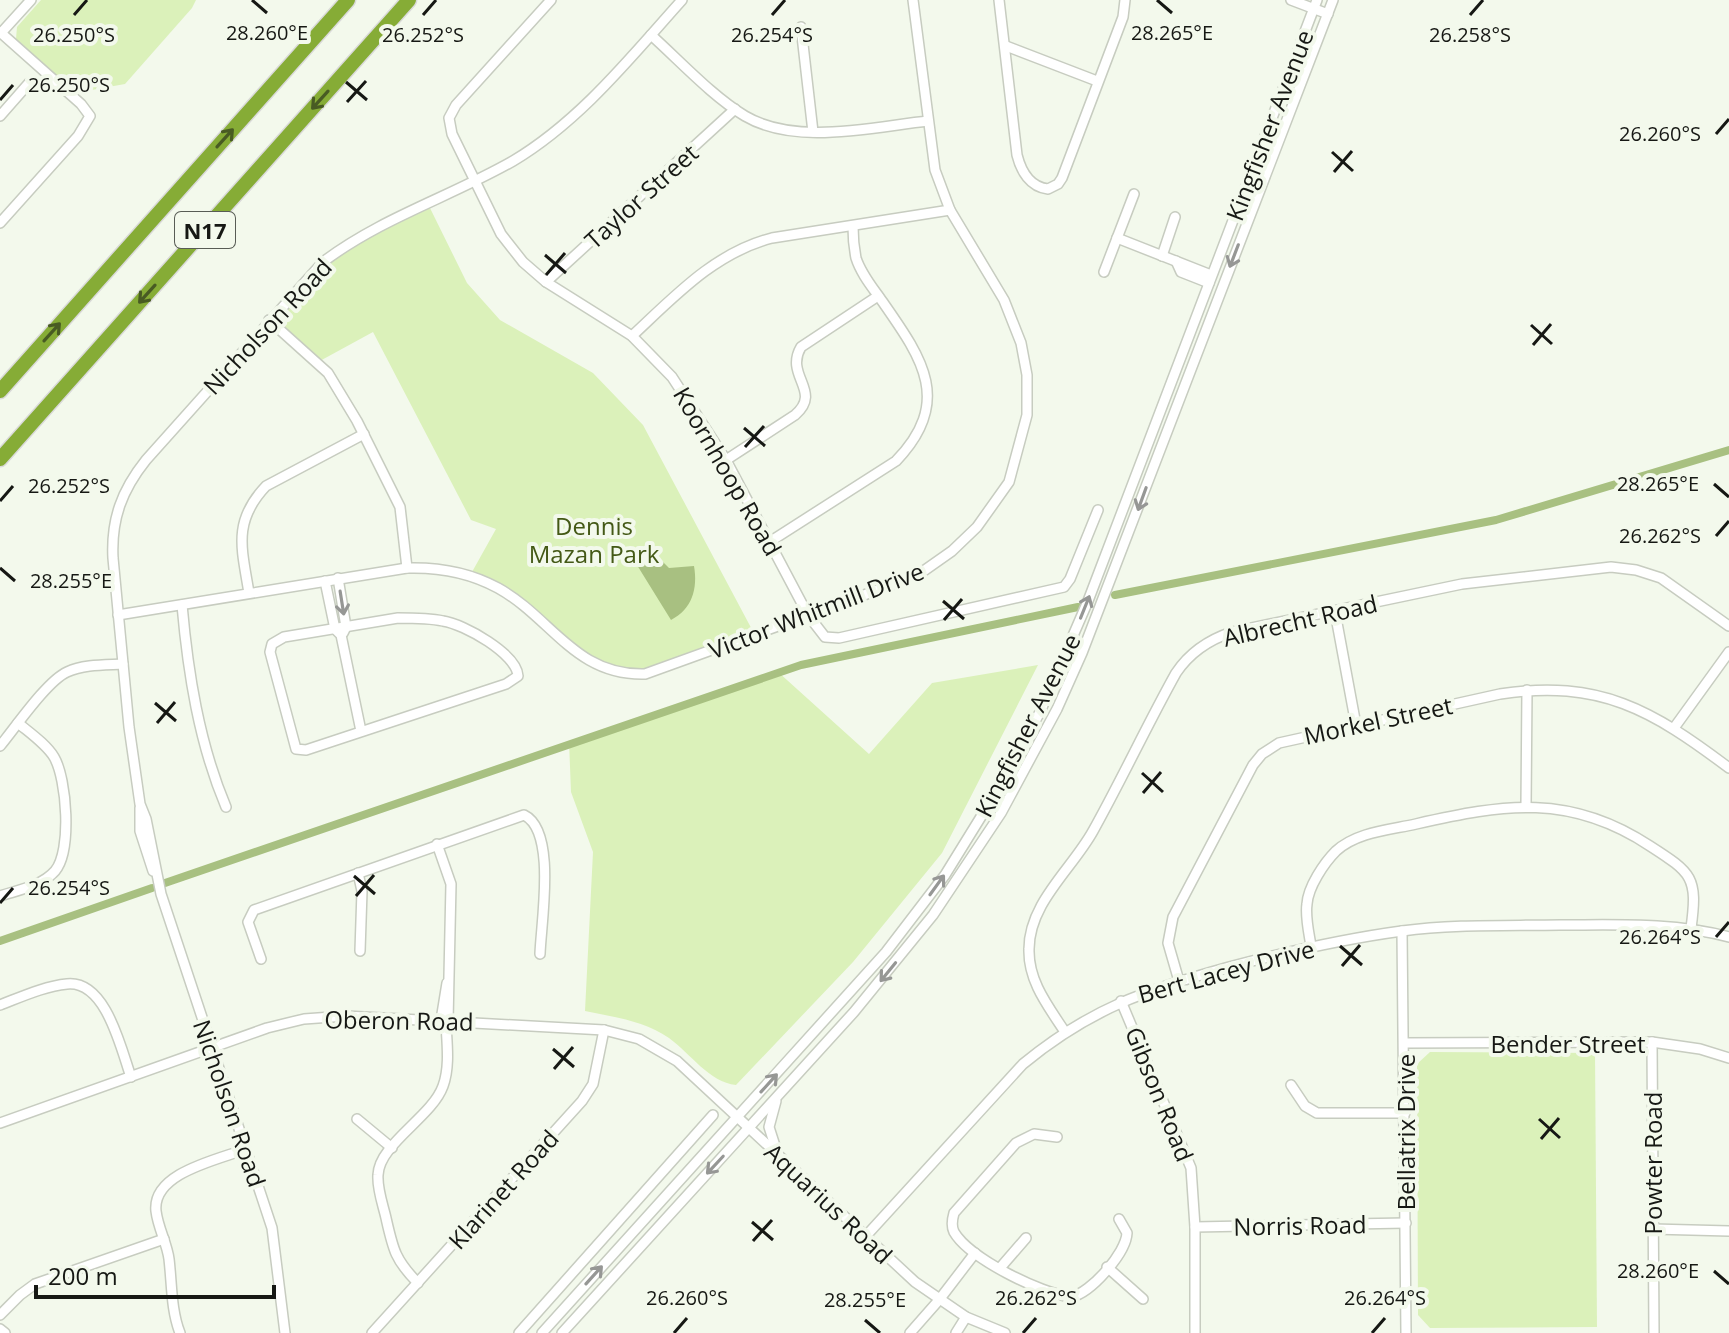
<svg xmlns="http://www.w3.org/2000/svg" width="1729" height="1333" viewBox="0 0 1729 1333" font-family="'Open Sans',sans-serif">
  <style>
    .green { fill: #dbf1ba }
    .water { fill: #a8c081 }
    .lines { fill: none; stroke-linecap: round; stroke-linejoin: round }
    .canal { stroke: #a8c081; stroke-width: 8 }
    .minor-casing { stroke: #c7ccc0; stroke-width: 12 }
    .highway-casing { stroke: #dadad9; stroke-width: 17 }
    .minor { stroke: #fff; stroke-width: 9 }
    .highway { stroke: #86ac36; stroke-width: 14 }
    .oneway { stroke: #485b23 }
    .oneway2 { stroke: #969795 }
    .ticks { fill: none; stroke: #161814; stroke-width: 3 }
    .labels { text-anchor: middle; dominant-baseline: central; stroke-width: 8; stroke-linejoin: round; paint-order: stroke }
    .shield { fill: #f3f9ec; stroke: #585c55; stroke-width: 2 }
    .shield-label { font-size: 22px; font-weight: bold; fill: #161814 }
    .street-label { font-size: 24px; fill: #161814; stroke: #f3f9ec }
    .park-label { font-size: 24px; fill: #445916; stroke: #f3f9ec }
    .ticks-label { font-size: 20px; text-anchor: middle; fill: #161814; stroke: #f3f9ec; stroke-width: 8; stroke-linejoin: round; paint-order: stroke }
  </style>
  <rect width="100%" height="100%" fill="#f3f9ec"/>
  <g class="green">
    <polygon points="41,0 196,0 192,8 125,84 75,93 16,39 17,27"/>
    <polygon points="428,204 467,283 500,320 593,373 643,425 756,637 653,676 618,673 583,658 501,590 472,572 496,529 471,520 373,332 318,362 278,320 316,272 348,247"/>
    <path d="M1038 665 942 853 853 962 736 1085C709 1082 691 1054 669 1038 644 1021 615 1017 585 1011L593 852 571 792 569 741 777 671 869 754 932 683Z"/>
    <polygon points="1430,1052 1595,1053 1597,1327 1430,1328 1418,1315 1417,1064"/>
  </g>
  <path class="water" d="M648 547 669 568 694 566C698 589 692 609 671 620L632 557Z"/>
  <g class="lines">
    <g class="canal">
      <polyline points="1115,595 1496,520 1729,450"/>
      <polyline points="165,883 801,665 1078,607"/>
      <polyline points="0,941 152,888"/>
    </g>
    <g class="minor-casing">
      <g id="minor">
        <polyline points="551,0 456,105 449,118 452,134 501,234 523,262 546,282 632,336 672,377 726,460 808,615 825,637 839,638 1064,587 1070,579 1098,510"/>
        <path d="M999 0 1017 155C1021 171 1030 187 1048 189L1058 184 1062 178 1123 17 1125 0"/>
        <polyline points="1291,0 1328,14"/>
        <polyline points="801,27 813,132"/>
        <polyline points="0,32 81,104 90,116 78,136 0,223"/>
        <polyline points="1,33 31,0"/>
        <path d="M651 35C680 61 712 96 745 116 796 146 872 127 928 121"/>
        <polyline points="1006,46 1097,81"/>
        <polyline points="0,116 29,83"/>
        <polyline points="1117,238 1211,275"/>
        <polyline points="1162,256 1175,217"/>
        <polyline points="1176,261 1181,272 1209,283"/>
        <polyline points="1104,272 1134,194"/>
        <polyline points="546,282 735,109"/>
        <polyline points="269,320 328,373 357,421 400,507 407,568"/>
        <path d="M632 336C674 297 714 253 772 238L950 210"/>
        <path d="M726 460 795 415C823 391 784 376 801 347L878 296"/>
        <path d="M771 541 896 461C954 401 921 357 882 301 873 288 861 274 856 258 854 248 853 237 853 227"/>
        <polyline points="338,578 346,627 343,633"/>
        <polyline points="325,581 335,629 341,635 361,731"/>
        <path d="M249 593C242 549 232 522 266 486L364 434"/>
        <path d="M182 605C188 673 199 743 226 807"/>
        <polyline points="1335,612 1356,725"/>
        <path d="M118 615 407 568C440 567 469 572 498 588 552 618 575 676 645 674L900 582 925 570 952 551 977 527 1009 482 1027 415V375L1021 343 1004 300 950 210 935 170 913 0"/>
        <path d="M398 618C413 618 429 618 443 621 464 624 517 654 518 676L506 684 306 750 296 749 270 652 272 644 284 637Z"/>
        <polyline points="1674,728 1729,652"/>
        <path d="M0 746C15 728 47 681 67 672 84 664 106 665 123 664"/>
        <polyline points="1526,806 1527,690"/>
        <polyline points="140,808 140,831 153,871"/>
        <polyline points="437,844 451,884 448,1022"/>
        <polyline points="358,873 362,891 360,951"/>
        <path d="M0 896C18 890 42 886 55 871 72 851 67 779 54 757 46 744 30 733 18 723"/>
        <polyline points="1402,931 1406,1333"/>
        <path d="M1311 946C1309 933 1305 917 1307 904 1308 887 1324 863 1336 851 1357 832 1389 830 1416 824 1504 804 1570 793 1650 846 1692 873 1698 877 1691 928"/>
        <path d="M261 959 248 922 254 910 524 815C557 831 541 922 540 954"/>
        <path d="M1179 981 1168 943 1173 917 1253 765 1262 754 1279 743 1500 694C1600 679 1652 710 1729 768"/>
        <polyline points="1121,1001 1191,1168 1195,1227 1195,1333"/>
        <path d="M0 1005C21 997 45 986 67 984 106 980 121 1049 131 1077"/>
        <path d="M1065 1032C1048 1006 1028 981 1029 949 1029 903 1072 869 1093 831 1122 779 1147 725 1176 673 1190 652 1208 640 1232 632L1462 584 1611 567 1636 570 1661 578 1729 626"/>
        <polyline points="1652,1042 1654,1333"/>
        <polyline points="1404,1043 1652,1042 1700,1049 1729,1058"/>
        <polyline points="1291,1085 1305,1106 1317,1113 1405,1113"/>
        <polyline points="776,1101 769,1127 777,1152"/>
        <polyline points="357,1119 392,1148"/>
        <polyline points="0,1123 267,1028 304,1019 346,1016 604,1030 639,1039 677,1061 915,1282 966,1317 1005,1333"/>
        <path d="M1057 1137 1034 1134 1016 1143 954 1213C952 1220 951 1226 954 1232 969 1258 1041 1294 1071 1297 1091 1293 1126 1253 1127 1233L1119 1219"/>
        <polyline points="1195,1227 1406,1223"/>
        <polyline points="1653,1229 1729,1231"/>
        <path d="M865 1237 1023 1064C1091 1008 1146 990 1229 967 1286 952 1343 939 1402 931 1454 924 1507 926 1560 925 1616 925 1674 922 1729 937"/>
        <polyline points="1107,1267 1143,1299"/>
        <polyline points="1000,1268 1026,1238"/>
        <path d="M418 1283C395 1260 393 1249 386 1218 383 1205 377 1189 378 1175 379 1144 432 1117 443 1086 450 1067 447 1044 446 1024L441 1020 447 983"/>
        <polyline points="0,1315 20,1295 35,1284 164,1239"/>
        <polyline points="0,1329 5,1333"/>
        <path d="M180 1333C171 1310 172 1284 169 1259 167 1243 158 1228 156 1211 152 1173 217 1160 246 1149"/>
        <path d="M285 1333 272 1228 161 894 146 819 140 804 129 727 113 558C111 519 122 490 146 460L323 262C381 218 450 197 513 161 580 121 630 58 682 0"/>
        <polyline points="372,1333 582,1101 593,1084 604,1030"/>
        <polyline points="519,1333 713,1115"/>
        <polyline points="542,1333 886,952 945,875 1000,786 1040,712 1088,601 1317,0"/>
        <polyline points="562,1333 854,1012 933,915 1001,813 1057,709 1082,653 1333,0"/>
        <polyline points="910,1333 939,1300 975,1253"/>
        <polyline points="956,1333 966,1317"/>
      </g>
    </g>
    <g class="highway-casing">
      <g id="highway">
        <polyline points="0,391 348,0"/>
        <polyline points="0,459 409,0"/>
      </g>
    </g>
    <use href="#minor" class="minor"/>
    <use href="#highway" class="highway"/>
  </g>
  <defs><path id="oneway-shaft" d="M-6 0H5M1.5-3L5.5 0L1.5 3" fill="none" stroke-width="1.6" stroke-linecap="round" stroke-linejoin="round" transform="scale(2)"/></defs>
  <g class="oneway">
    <use href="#oneway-shaft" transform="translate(320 100) rotate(132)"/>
    <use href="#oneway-shaft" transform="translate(225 138) rotate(-48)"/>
    <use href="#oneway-shaft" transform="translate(147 294) rotate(132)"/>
    <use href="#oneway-shaft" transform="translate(52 332) rotate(-48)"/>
  </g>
  <g class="oneway2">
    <use href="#oneway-shaft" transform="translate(1234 256) rotate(111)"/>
    <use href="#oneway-shaft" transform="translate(1142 499) rotate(110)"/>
    <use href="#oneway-shaft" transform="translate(342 603) rotate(81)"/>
    <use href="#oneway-shaft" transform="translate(1085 607) rotate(-68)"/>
    <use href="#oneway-shaft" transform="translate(937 885) rotate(-54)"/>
    <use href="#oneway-shaft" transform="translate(888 972) rotate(129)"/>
    <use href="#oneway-shaft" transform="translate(769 1083) rotate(-48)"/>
    <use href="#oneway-shaft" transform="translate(715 1165) rotate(133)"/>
    <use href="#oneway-shaft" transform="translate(594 1275) rotate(-48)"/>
  </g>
  <path class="ticks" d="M252 0 267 13M1157 0 1172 13M74 15 87 0M423 15 436 0M772 15 785 0M1470 15 1483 0M346 82 367 100M0 100 13 85M347 102 366 81M1716 134 1729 119M1332 152 1353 171M1334 172 1352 151M545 255 566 273M546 275 565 253M1531 325 1552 344M1533 345 1551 324M744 428 765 446M745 447 764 426M1714 484 1729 497M0 501 13 486M1716 536 1729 521M0 568 15 581M943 601 964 619M944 620 962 599M155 703 176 721M157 723 175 702M1142 773 1163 792M1143 793 1161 772M354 876 375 894M356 896 374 875M0 903 13 888M1716 937 1729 922M1340 946 1362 965M1342 966 1360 945M553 1049 574 1067M554 1069 573 1047M1539 1119 1560 1138M1541 1139 1559 1118M752 1222 773 1240M753 1241 772 1220M1714 1271 1729 1284M865 1320 880 1333M674 1333 687 1318M1023 1333 1036 1318M1372 1333 1385 1318"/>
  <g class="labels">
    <rect class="shield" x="175" y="212" width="60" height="36" rx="6"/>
    <g class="shield-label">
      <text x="205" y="230">N17</text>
    </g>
    <g class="street-label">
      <text transform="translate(1269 125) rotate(-69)">Kingfisher Avenue</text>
      <text transform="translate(641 196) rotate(-42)">Taylor Street</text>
      <text transform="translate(267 326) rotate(-47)">Nicholson Road</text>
      <text transform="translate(728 471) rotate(60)">Koornhoop Road</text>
      <text transform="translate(816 610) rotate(-21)">Victor Whitmill Drive</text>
      <text transform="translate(1300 620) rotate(-13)">Albrecht Road</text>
      <text transform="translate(1378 720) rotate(-12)">Morkel Street</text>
      <text transform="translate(1027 725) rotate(-63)">Kingfisher Avenue</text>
      <text transform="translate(1226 971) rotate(-15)">Bert Lacey Drive</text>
      <text transform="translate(399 1020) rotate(1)">Oberon Road</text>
      <text x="1568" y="1043">Bender Street</text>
      <text transform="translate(1160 1094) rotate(68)">Gibson Road</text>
      <text transform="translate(230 1103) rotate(71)">Nicholson Road</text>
      <text transform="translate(1405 1132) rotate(-90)">Bellatrix Drive</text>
      <text transform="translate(1652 1163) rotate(-90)">Powter Road</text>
      <text transform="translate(503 1189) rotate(-48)">Klarinet Road</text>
      <text transform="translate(829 1203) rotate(43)">Aquarius Road</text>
      <text transform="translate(1300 1225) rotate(-1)">Norris Road</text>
    </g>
    <g class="park-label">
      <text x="594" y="525">Dennis<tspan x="594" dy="28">Mazan Park</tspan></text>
    </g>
  </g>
  <g class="ticks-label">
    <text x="267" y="40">28.260°E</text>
    <text x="1172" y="40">28.265°E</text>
    <text x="74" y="42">26.250°S</text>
    <text x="423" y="42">26.252°S</text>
    <text x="772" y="42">26.254°S</text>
    <text x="1470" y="42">26.258°S</text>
    <text x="69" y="92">26.250°S</text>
    <text x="1660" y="141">26.260°S</text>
    <text x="1658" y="491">28.265°E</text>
    <text x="69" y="493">26.252°S</text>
    <text x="1660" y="543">26.262°S</text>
    <text x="71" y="588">28.255°E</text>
    <text x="69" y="895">26.254°S</text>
    <text x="1660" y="944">26.264°S</text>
    <text x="1658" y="1278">28.260°E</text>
    <text x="687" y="1305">26.260°S</text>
    <text x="1036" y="1305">26.262°S</text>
    <text x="1385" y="1305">26.264°S</text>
    <text x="865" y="1307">28.255°E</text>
  </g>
  <path d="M36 1285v12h238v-12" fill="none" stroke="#161814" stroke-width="4"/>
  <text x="48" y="1285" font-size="24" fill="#161814" stroke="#f3f9ec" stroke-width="6" paint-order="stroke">200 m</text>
</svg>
